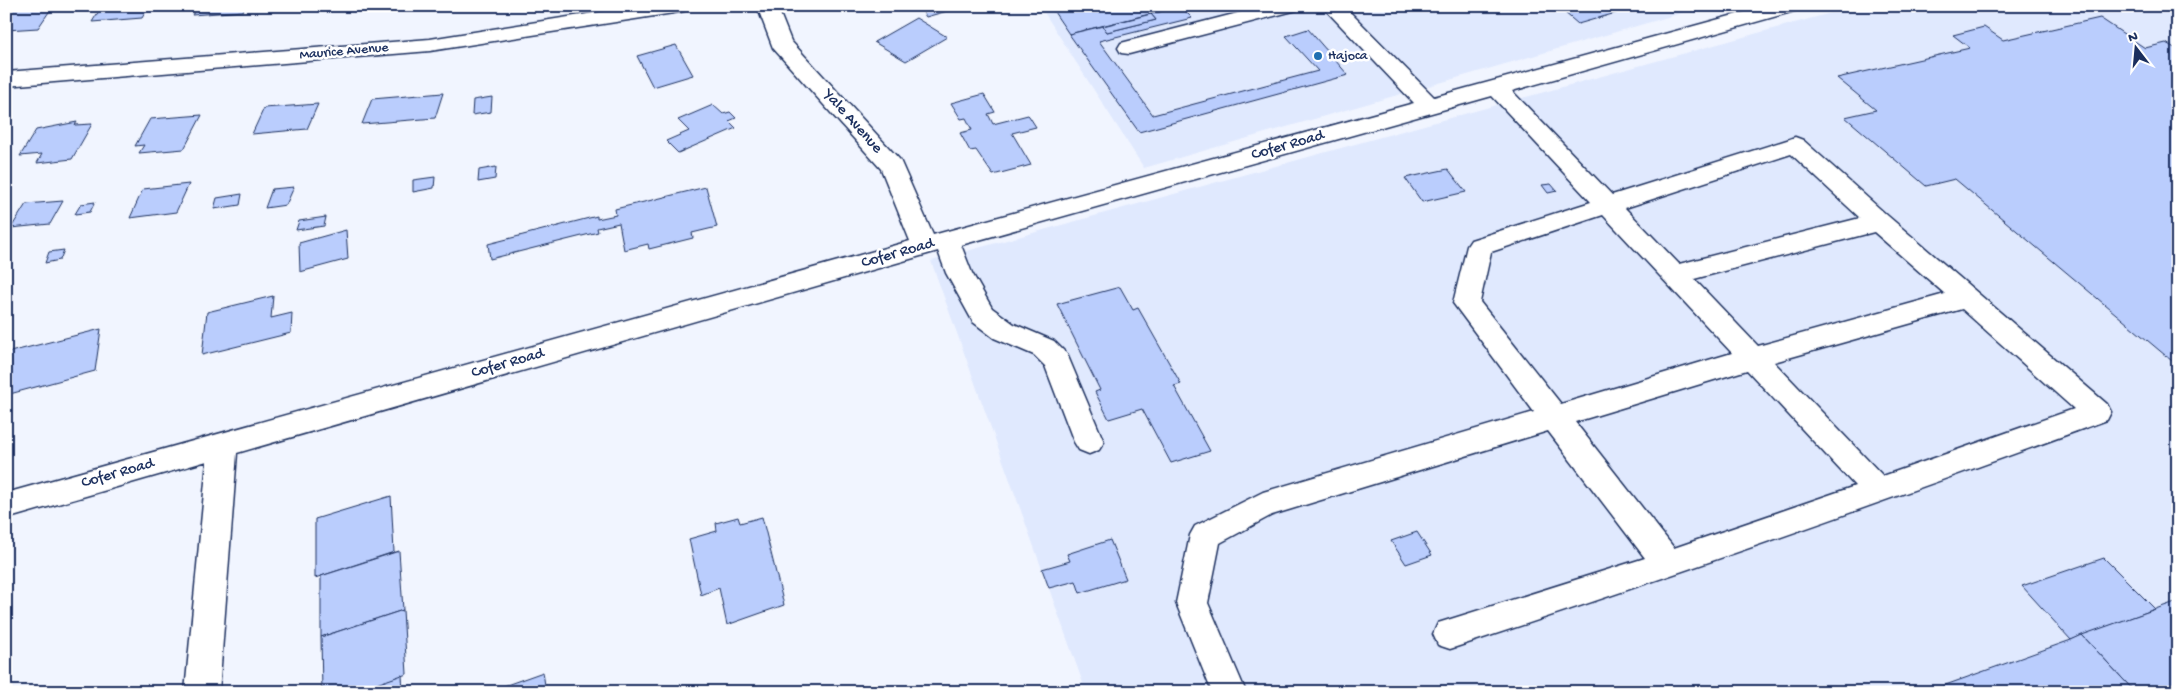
<svg xmlns="http://www.w3.org/2000/svg" width="2184" height="698" viewBox="0 0 2184 698" font-family="'Gochi Hand',sans-serif">
  <style>
    .built { fill: #e0e9fe }
    .building { fill: #bacdfd; stroke: #1b2f5e }
    .lines { fill: none; stroke-linecap: round; stroke-linejoin: round }
    .minor-casing { stroke: #1b2f5e; stroke-width: 3 }
    .minor { fill: #fff; fill-rule: evenodd }
    .poi-dot { fill: #1f6fb2; stroke: #fff; stroke-width: 2 }
    .labels { text-anchor: middle; dominant-baseline: central; stroke-width: 5; stroke-linejoin: round; paint-order: stroke }
    .far-street-label { font-size: 14px; fill: #1b2f5e; stroke: #fff }
    .far-poi-label { font-size: 14px; fill: #1b2f5e; stroke: #fff; text-anchor: start }
    .street-label { font-size: 16px; fill: #1b2f5e; stroke: #fff }
  </style>
  <rect width="100%" height="100%" fill="#f1f5ff"/>
  <filter id="ink" filterUnits="userSpaceOnUse"><feTurbulence type="fractalNoise" baseFrequency=".02" numOctaves="2"/><feDisplacementMap in="SourceGraphic" scale="10" xChannelSelector="R" yChannelSelector="G"/><feConvolveMatrix kernelMatrix="1 2 1 2 8 2 1 2 1" color-interpolation-filters="sRGB"/></filter>
  <g filter="url(#ink)">
    <g class="built">
      <polygon points="1040,6 1706,6 1144,168"/>
      <polygon points="1856,6 2178,6 2178,692 1065,692 1083,683 931,261"/>
    </g>
    <g class="building">
      <polygon points="53,6 38,28 6,30 7,6"/>
      <polygon points="102,6 149,6 142,18 92,22"/>
      <polygon points="198,6 246,6 243,11 192,15"/>
      <polygon points="927,6 965,6 926,17 920,8"/>
      <polygon points="968,6 990,6 972,11"/>
      <polygon points="1050,6 1182,6 1069,34"/>
      <polygon points="1557,6 1640,6 1578,24"/>
      <polygon points="1181,7 1192,18 1099,41 1153,115 1318,71 1286,36 1308,29 1348,75 1139,132 1069,34 1103,26 1107,32 1156,20 1151,14"/>
      <polygon points="1151,14 1156,20 1107,32 1103,26"/>
      <polygon points="916,18 947,37 906,61 874,42"/>
      <polygon points="2100,18 2145,48 2166,43 2178,50 2178,366 1955,179 1926,186 1845,117 1876,110 1837,78 1970,48 1953,35 1984,27 2003,40"/>
      <polygon points="676,45 693,75 653,87 637,56"/>
      <polygon points="443,93 435,118 362,124 372,99"/>
      <polygon points="984,94 995,112 988,114 993,124 1028,115 1029,116 1036,127 1012,133 1031,165 993,175 976,150 970,151 960,133 972,130 966,118 961,119 951,103"/>
      <polygon points="492,97 491,112 472,115 473,100"/>
      <polygon points="318,104 307,129 252,134 264,108"/>
      <polygon points="713,105 723,114 730,112 736,118 729,121 736,128 678,153 666,141 689,131 678,120"/>
      <polygon points="202,115 184,149 139,153 144,145 135,146 150,119"/>
      <polygon points="77,122 75,125 92,124 72,159 37,163 42,154 20,156 36,130"/>
      <polygon points="496,167 495,179 478,182 479,170"/>
      <polygon points="1448,169 1466,192 1422,202 1405,178"/>
      <polygon points="435,177 434,188 413,192 413,180"/>
      <polygon points="189,184 176,212 130,218 143,189"/>
      <polygon points="1551,184 1557,191 1548,193 1542,185"/>
      <polygon points="294,187 286,205 265,208 272,189"/>
      <polygon points="706,187 717,227 692,233 693,238 649,249 648,244 624,250 619,223 597,228 598,232 490,259 488,244 597,216 597,219 616,215 615,209"/>
      <polygon points="242,194 240,205 214,209 217,198"/>
      <polygon points="63,201 50,224 11,228 26,204"/>
      <polygon points="95,202 90,212 75,214 81,204"/>
      <polygon points="326,217 324,226 296,230 299,221"/>
      <polygon points="346,230 348,259 300,272 299,243"/>
      <polygon points="64,250 60,260 45,263 49,252"/>
      <polygon points="1120,287 1133,310 1138,308 1181,384 1174,386 1210,451 1171,463 1142,409 1109,419 1095,392 1100,390 1057,304"/>
      <polygon points="273,296 271,318 292,313 291,333 202,355 207,312"/>
      <polygon points="101,329 95,371 6,395 6,353"/>
      <polygon points="391,496 394,552 315,578 315,519"/>
      <polygon points="738,517 740,523 762,517 784,605 727,625 719,588 701,595 689,539 717,531 716,523"/>
      <polygon points="1417,532 1432,555 1406,564 1391,541"/>
      <polygon points="1110,540 1126,579 1080,593 1076,581 1049,588 1042,569 1070,561 1067,554"/>
      <polygon points="399,551 403,610 321,637 321,576"/>
      <polygon points="2104,558 2155,609 2071,640 2022,586"/>
      <polygon points="2178,601 2178,692 2135,692 2082,635"/>
      <polygon points="403,610 407,674 354,692 322,692 321,637"/>
      <polygon points="2082,635 2135,692 1926,692 2071,640"/>
      <polygon points="543,672 546,692 487,692"/>
      <polygon points="402,675 403,692 354,692"/>
    </g>
    <g class="lines">
      <g class="minor-casing">
        <g id="minor">
          <polygon points="638,6 690,6 687,10 680,12 430,51 6,86 6,72 430,39"/>
          <path d="M757 6H777L791 41 900 160 933 235 1414 103 1322 6H1344L1434 97 1767 6H1801L1798 10 1512 91 1612 195 1787 140 1795 137 1803 140 1888 216 2107 404 2111 412 2107 420C1889 500 1671 577 1450 649L1438 645 1433 634 1438 623 1645 558 1548 431 1272 515 1220 543 1208 603 1246 692H1212L1176 603 1190 535 1195 526 1263 492 1534 412 1453 303 1467 246 1471 240 1591 202 1492 96 961 245 972 273 992 308 1014 324 1054 341 1067 354 1104 442 1099 450 1089 454 1079 450 1074 442 1045 366 1034 355 994 338 973 322 946 273 938 251 237 453 219 692H185L207 461 6 519V493L910 241 881 169 773 48ZM1791 154 1860 218 1679 264 1625 208ZM1603 215 1732 353 1561 404 1480 302 1491 252ZM1874 232 1945 294 1758 346 1694 279ZM1962 309 2074 409 1883 476 1774 362ZM1747 370 1855 486 1674 548 1575 422Z"/>
          <polygon points="1265,6 1300,6 1297,10 1129,54 1121,53 1118,48 1121,43"/>
        </g>
      </g>
      <use href="#minor" class="minor"/>
    </g>
  </g>
  <circle class="poi-dot" cx="1318" cy="56" r="5"/>
  <g class="labels">
    <g class="far-street-label">
      <text transform="translate(344 52) rotate(-5)">Maurice Avenue</text>
    </g>
    <g class="far-poi-label">
      <text x="1328" y="56">Hajoca</text>
    </g>
    <g class="street-label">
      <text transform="translate(852 122) rotate(48)">Yale Avenue</text>
      <text transform="translate(1288 146) rotate(-16)">Cofer Road</text>
      <text transform="translate(898 254) rotate(-16)">Cofer Road</text>
      <text transform="translate(508 364) rotate(-16)">Cofer Road</text>
      <text transform="translate(118 474) rotate(-16)">Cofer Road</text>
    </g>
  </g>
  <rect width="2184" height="698" fill="none" stroke="#fff" stroke-width="25"/>
  <rect x="12" y="12" width="2159" height="673" fill="none" stroke="#1b2f5e" stroke-width="2" filter="url(#ink)"/>
  <g transform="translate(2136 48) rotate(344)" stroke="#ffffff" stroke-width="4" paint-order="stroke">
  <path d="M0-4L9 19L0 12L-9 19Z" fill="#1b2f5e"/>
  <text y="-8" font-size="14" font-weight="bold" text-anchor="middle" fill="#1b2f5e">N</text>
  </g>
</svg>
